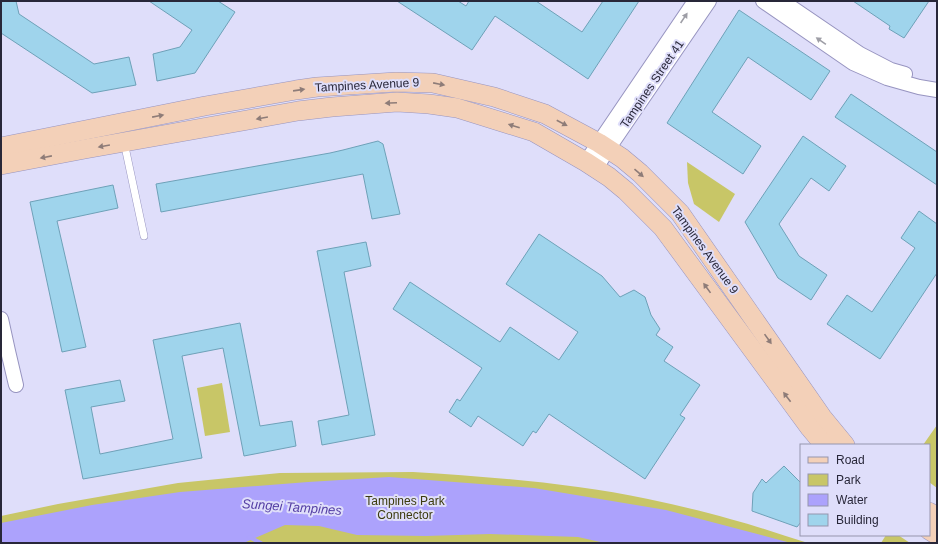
<svg xmlns="http://www.w3.org/2000/svg" width="938" height="544" viewBox="0 0 938 544" font-family="Arial,sans-serif">
  <style>
    .green { fill: #c8c667 }
    .water { fill: #aca2fc }
    .lines { fill: none; stroke-linecap: round; stroke-linejoin: round }
    .stream { stroke: #aca2fc; stroke-width: 4 }
    .building { fill: #9fd4ec; stroke: #6ea1b8 }
    .service-casing { stroke: #9794c0; stroke-width: 8 }
    .minor-casing { stroke: #9794c0; stroke-width: 16 }
    .secondary-casing { stroke: #9794c0; stroke-width: 20 }
    .service { stroke: #fff; stroke-width: 7 }
    .minor { stroke: #fff; stroke-width: 14 }
    .secondary { stroke: #f3d0b8; stroke-width: 19 }
    .oneway { fill: #9e9ea6 }
    .oneway2 { fill: #8e7c78 }
    .labels { text-anchor: middle; dominant-baseline: central; stroke-width: 4; stroke-linejoin: round; paint-order: stroke }
    .street-label { font-size: 12px; fill: #282739; stroke: #dfdefa }
    .park-label { font-size: 12px; fill: #3c3b0e; stroke: #dfdefa }
    .water-label { font-size: 13px; font-style: italic; fill: #533da4; stroke: #dfdefa }
  </style>
  <rect width="100%" height="100%" fill="#dfdefa"/>
  <g class="green">
    <polygon points="687,162 735,194 719,222 694,204 688,183"/>
    <polygon points="222,383 230,432 205,436 197,388"/>
    <polygon points="937,425 937,488 929,482 929,445 923,445"/>
    <path d="M413 472C492 477 570 483 648 499 675 505 703 511 730 519 757 526 782 535 808 543H1V516L58 504 178 483 280 473Z"/>
    <polygon points="886,535 898,535 910,543 881,543"/>
  </g>
  <polygon class="water" points="389,477 534,488 666,510 791,543 605,543 578,537 490,534 426,536 357,535 319,526 285,525 246,542 189,542 179,543 1,543 1,523 92,505 180,492 308,482"/>
  <g class="lines">
    <polyline class="stream" points="249,537 261,543"/>
  </g>
  <g class="building">
    <polygon points="1,1 16,1 19,14 94,64 129,57 136,85 92,93 1,33"/>
    <polygon points="149,1 218,1 235,12 195,73 157,81 153,54 180,47 192,30"/>
    <polygon points="397,1 458,1 466,6 469,1 536,1 582,32 603,1 639,1 588,79 495,16 472,50"/>
    <polygon points="853,1 929,1 904,38 889,29 890,26"/>
    <polygon points="739,10 830,71 811,100 748,57 712,112 761,146 743,174 667,123"/>
    <polygon points="851,94 937,152 937,185 835,117"/>
    <polygon points="803,136 846,166 829,191 811,178 779,224 799,256 827,275 811,300 778,278 745,222"/>
    <polygon points="378,141 383,144 400,214 372,219 363,174 161,212 156,184 330,153 343,150"/>
    <polygon points="113,185 118,208 57,221 86,347 62,352 30,202"/>
    <polygon points="919,211 937,224 937,273 880,359 827,324 847,295 872,312 915,248 901,238"/>
    <polygon points="539,234 602,276 620,297 634,290 645,297 651,315 660,329 656,335 673,347 664,361 700,385 680,415 685,418 645,479 549,414 536,433 533,431 523,446 478,416 471,427 449,412 457,399 460,401 482,368 393,309 410,282 500,342 510,327 559,360 578,332 506,284"/>
    <polygon points="366,242 371,266 344,272 375,435 322,445 318,421 349,415 317,251"/>
    <polygon points="240,323 260,426 292,421 296,446 244,456 223,348 182,356 202,458 83,479 65,390 120,380 125,401 91,407 100,454 173,439 153,340"/>
    <polygon points="784,466 801,483 801,522 797,527 752,511 753,493 762,479 766,483"/>
  </g>
  <g class="lines">
    <g class="service-casing">
      <polyline id="service" points="124,142 144,236"/>
    </g>
    <g class="minor-casing">
      <g id="minor">
        <polyline points="763,1 853,63 887,78 919,87 937,90"/>
        <polyline points="782,1 860,54 891,70 905,74"/>
        <polyline points="586,162 695,1"/>
        <polyline points="596,168 608,149 709,1"/>
        <polyline points="1,319 8,351 16,385"/>
      </g>
    </g>
    <g class="secondary-casing">
      <g id="secondary">
        <polyline points="1,147 205,106 296,90 317,87 396,82 433,83 494,97 545,114 599,143 622,158 640,173 680,213 822,417 845,445"/>
        <polyline points="1,165 85,149 298,111 332,107 397,102 429,104 457,108 534,132 586,162 609,177 626,191 663,228 810,428 824,445"/>
        <polyline points="929,512 937,517"/>
        <polyline points="929,530 937,535"/>
      </g>
    </g>
    <use href="#service" class="service"/>
    <use href="#minor" class="minor"/>
    <use href="#secondary" class="secondary"/>
  </g>
  <defs><path id="oneway-solid" d="M-6-.8H1V-3.2L6.5 0L1 3.2V.8H-6Z"/></defs>
  <g class="oneway">
    <use href="#oneway-solid" transform="translate(684 18) rotate(-56)"/>
    <use href="#oneway-solid" transform="translate(821 41) rotate(-145)"/>
  </g>
  <g class="oneway2">
    <use href="#oneway-solid" transform="translate(439 84) rotate(11)"/>
    <use href="#oneway-solid" transform="translate(299 90) rotate(-8)"/>
    <use href="#oneway-solid" transform="translate(391 103) rotate(177)"/>
    <use href="#oneway-solid" transform="translate(158 116) rotate(-11)"/>
    <use href="#oneway-solid" transform="translate(262 118) rotate(170)"/>
    <use href="#oneway-solid" transform="translate(562 123) rotate(28)"/>
    <use href="#oneway-solid" transform="translate(514 126) rotate(-162)"/>
    <use href="#oneway-solid" transform="translate(104 146) rotate(170)"/>
    <use href="#oneway-solid" transform="translate(46 157) rotate(169)"/>
    <use href="#oneway-solid" transform="translate(639 173) rotate(41)"/>
    <use href="#oneway-solid" transform="translate(707 288) rotate(-126)"/>
    <use href="#oneway-solid" transform="translate(768 339) rotate(55)"/>
    <use href="#oneway-solid" transform="translate(787 397) rotate(-127)"/>
  </g>
  <g class="labels">
    <g class="street-label">
      <text transform="translate(652 84) rotate(-56)">Tampines Street 41</text>
      <text transform="translate(367 85) rotate(-3)">Tampines Avenue 9</text>
      <text transform="translate(705 250) rotate(54)">Tampines Avenue 9</text>
    </g>
    <g class="park-label">
      <text x="405" y="501">Tampines Park<tspan x="405" dy="14">Connector</tspan></text>
    </g>
    <g class="water-label">
      <text transform="translate(292 507) rotate(4)">Sungei Tampines</text>
    </g>
  </g>
  <rect width="938" height="544" fill="none" stroke="#282739" stroke-width="4"/>
  <rect x="800" y="444" width="130" height="92" fill="#dfdefa" stroke="#9695ad"/>
  <rect x="808" y="457" width="20" height="6" fill="#f3d0b8" stroke="#9695ad"/>
  <text x="836" y="464" font-size="12" fill="#282739">Road</text>
  <rect x="808" y="474" width="20" height="12" fill="#c8c667" stroke="#9695ad"/>
  <text x="836" y="484" font-size="12" fill="#282739">Park</text>
  <rect x="808" y="494" width="20" height="12" fill="#aca2fc" stroke="#9695ad"/>
  <text x="836" y="504" font-size="12" fill="#282739">Water</text>
  <rect x="808" y="514" width="20" height="12" fill="#9fd4ec" stroke="#9695ad"/>
  <text x="836" y="524" font-size="12" fill="#282739">Building</text>
</svg>
